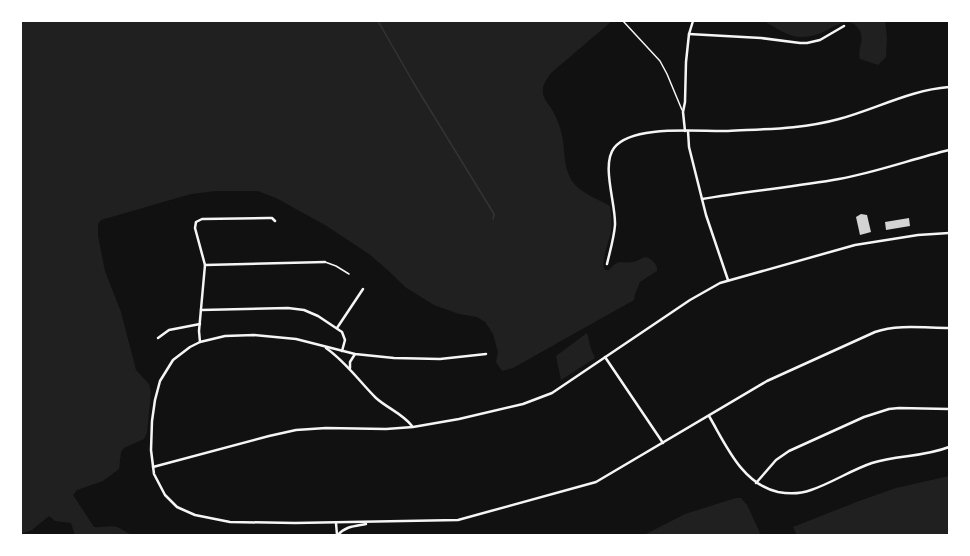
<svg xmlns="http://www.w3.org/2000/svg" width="970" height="556" viewBox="0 0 970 556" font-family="Mulish,sans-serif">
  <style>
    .green { fill: #202020 }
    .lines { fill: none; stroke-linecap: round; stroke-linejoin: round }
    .stream { stroke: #333; stroke-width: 1.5 }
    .building { fill: #d3d3d3 }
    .service { stroke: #f5f5f5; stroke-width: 1.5 }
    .minor { stroke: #f5f5f5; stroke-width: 2.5 }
  </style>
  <rect width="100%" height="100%" fill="#111"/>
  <g class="green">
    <path d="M21 21H612L551 73C547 79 542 85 543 92 543 99 548 103 551 108 555 114 558 121 560 128 566 145 562 165 572 181 580 193 598 199 610 206 611 215 612 223 611 232 609 242 600 262 605 270H609C619 258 620 264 633 262 638 261 641 258 646 257 652 259 658 265 657 271L640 282 635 294 634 300 513 368 502 371 496 362 498 352 493 334 485 322 477 317 459 314 434 305 405 287 391 273 369 254 325 225 276 198 258 191H216L191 194 101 220 98 224V236L105 271 121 312 136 370 149 384 151 392 147 433 144 439 124 448 121 452 119 469 103 481 77 490 73 495 94 527C102 528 109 525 117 527 122 529 127 533 132 535H75L71 523 55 521 49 516 32 530 21 534Z"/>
    <path d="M764 21H885L887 38 886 57 878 65 860 59C857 48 867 38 857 27 847 14 829 31 818 34 813 36 807 37 800 37 788 37 775 27 764 21Z"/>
    <polygon points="587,333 591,349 595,358 561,380 556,356"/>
    <polygon points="949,476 949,535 797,535 793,527 859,501 896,488"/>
    <polygon points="736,498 741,498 747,505 761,535 644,535 685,514"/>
  </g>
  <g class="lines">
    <polyline class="stream" points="378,21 413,82 494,214 493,219"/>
  </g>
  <g class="building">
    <polygon points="861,214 867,215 871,232 860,235 856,217"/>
    <polygon points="909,218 910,226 886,230 885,222"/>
  </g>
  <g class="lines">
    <g class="service">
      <polyline points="623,21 660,61 667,74 682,110"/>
      <polyline points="325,262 336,266 349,274"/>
    </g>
    <g class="minor">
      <polyline points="689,34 761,38 800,43 807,43 820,40 844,26"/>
      <polyline points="685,131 683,112 685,102 686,62 689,34 693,21"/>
      <polyline points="688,131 689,147 706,215 728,280"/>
      <path d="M702 199C748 191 794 187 839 179 877 172 912 159 949 150"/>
      <path d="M607 264C610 251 614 238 615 225 616 204 601 165 614 148 632 124 700 132 728 131 765 129 803 129 839 119 876 109 910 90 949 87"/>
      <polyline points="205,265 325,262"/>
      <polyline points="201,310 288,308 304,310 318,316 342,332 345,340 342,351"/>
      <polyline points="337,328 363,289"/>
      <polyline points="158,338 169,330 200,324"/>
      <polyline points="200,342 199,331 205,265 195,228 196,222 202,219 268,218 272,218 275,221"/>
      <path d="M326 348C346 362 359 381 376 398 387 408 403 414 412 426"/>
      <path d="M486 354 440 359 394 358 355 354 296 339 254 335 225 336 200 342 190 347 173 360 160 381 155 400 152 421 151 450 154 474 165 495 177 507 195 515 230 522 295 523 458 520 596 482 767 381 875 332C898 324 925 328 949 328"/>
      <polyline points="605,357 663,443"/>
      <polyline points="350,368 350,362 355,354"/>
      <path d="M709 416C726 445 742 484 778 492 789 494 800 494 811 490 832 483 851 470 872 463 897 455 924 457 949 447"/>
      <polyline points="153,467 269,436 296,430 326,428 386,429 413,427 459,419 523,404 552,393 690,300 720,283 855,245 918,235 949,233"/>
      <polyline points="756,483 776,460 789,451 864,417 889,409 899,408 949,409"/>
      <polyline points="336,523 337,535"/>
      <path d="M338 535C345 526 356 526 366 524"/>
    </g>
  </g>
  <rect width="970" height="556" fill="none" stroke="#ffffff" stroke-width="44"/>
</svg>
